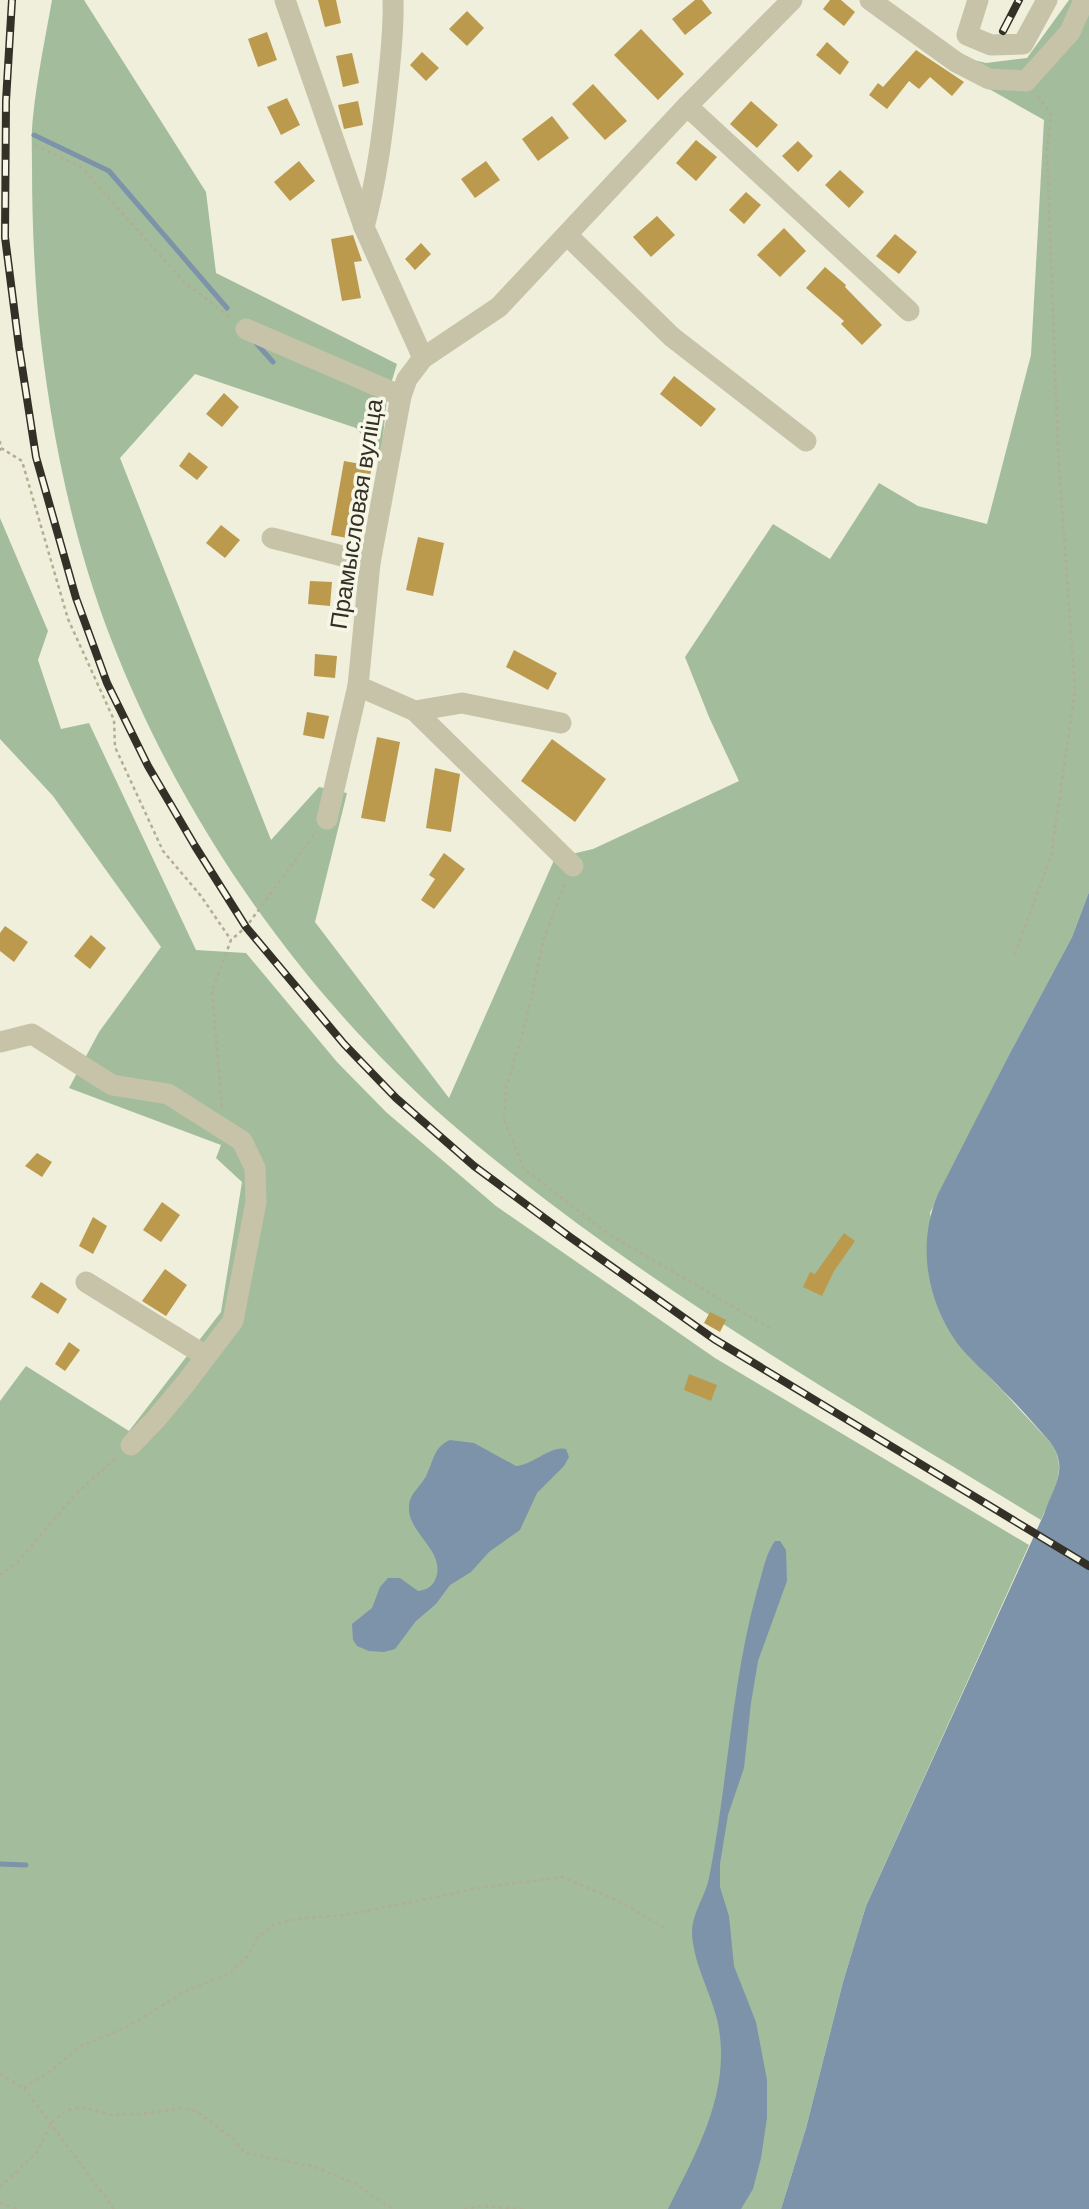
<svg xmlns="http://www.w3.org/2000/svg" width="1089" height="2209" viewBox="0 0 1089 2209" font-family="Helvetica,sans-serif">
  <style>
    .green { fill: #a3bd9c }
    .water { fill: #7c93aa }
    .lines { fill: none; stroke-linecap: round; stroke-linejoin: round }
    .stream { stroke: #7c93aa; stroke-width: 5 }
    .building { fill: #bb9a4d }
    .path { stroke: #b2ae92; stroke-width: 2.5; stroke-dasharray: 3.5 3.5; stroke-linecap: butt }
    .minor { stroke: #c6c3a8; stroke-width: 21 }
    .rail-casing { stroke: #333127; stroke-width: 8 }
    .rail { stroke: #f7f7e7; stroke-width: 5; stroke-dasharray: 16; stroke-linecap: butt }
    .labels { text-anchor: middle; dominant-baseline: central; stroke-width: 7; stroke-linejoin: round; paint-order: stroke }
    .street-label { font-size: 24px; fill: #333127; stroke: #f7f7e7 }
  </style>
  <rect width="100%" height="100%" fill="#efefdb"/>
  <g class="green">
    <path d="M52 0H84L206 192 216 273 397 364 387 397 381 457 356 428 195 374 120 458 271 840 319 787 347 793 315 922 449 1098 555 858 593 849 739 781 709 717 685 657 773 524 830 559 879 483 918 506 987 524 1031 355 1044 120 959 72 961 57 986 63 1027 58 1069 0H1089V892L1072 937 1011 1051 930 1213 957 1342 1050 1442C1070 1469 1052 1493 1041 1520 837 1395 627 1276 446 1119 300 991 181 820 111 639 71 535 49 424 38 313 34 264 32 216 32 166 32 150 31 133 33 117 37 78 45 39 52 0Z"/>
    <polygon points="0,518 48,631 38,660 61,729 89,723 196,950 246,953 337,1062 386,1112 496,1206 715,1358 1029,1545 866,1906 843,1982 806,2128 781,2209 0,2209 0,1401 26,1366 129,1431 221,1312 242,1182 216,1158 221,1145 69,1088 99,1032 161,947 53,796 0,739"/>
  </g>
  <g class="water">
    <path d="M1089 892V2209H781L806 2128 843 1982 866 1906 1044 1514C1053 1487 1070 1469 1050 1442 1034 1424 1019 1406 1002 1390 988 1374 970 1360 957 1343 926 1299 917 1243 938 1194L1011 1051 1072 937Z"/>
    <path d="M450 1440 474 1443 516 1466C533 1465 551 1445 566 1449L569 1457 564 1466 537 1493 520 1530 489 1552 471 1572 450 1585 436 1604 416 1621 395 1649 384 1652 369 1651 357 1646 353 1640 352 1624 372 1608 380 1587 388 1578H400L418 1591C426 1590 432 1587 435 1580 448 1552 407 1533 409 1507 409 1493 422 1486 427 1474 434 1459 434 1447 450 1440Z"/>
    <path d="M775 1541H780L786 1550 787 1581 758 1661 751 1703 744 1768 728 1815 720 1864V1887L729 1916 734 1966 756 2022 767 2080V2118L761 2158 753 2189 741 2209H668C698 2149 733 2089 717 2019 710 1991 693 1962 692 1933 692 1913 705 1897 709 1878 728 1783 731 1685 757 1591 762 1575 765 1555 775 1541Z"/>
  </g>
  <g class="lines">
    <g class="stream">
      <polyline points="34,135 109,171 227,308"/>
      <polyline points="256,343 273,362"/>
      <polyline points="0,1864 26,1865"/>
    </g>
  </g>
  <g class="building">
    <polygon points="318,0 336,0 341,23 325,27"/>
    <polygon points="695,0 702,0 712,13 685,35 672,19"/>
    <polygon points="830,0 841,0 855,12 844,26 823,9"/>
    <polygon points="467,11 484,28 467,46 449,29"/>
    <polygon points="641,29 684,74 658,100 614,55"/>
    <polygon points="267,32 277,60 258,67 248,39"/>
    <polygon points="827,42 849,62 840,75 816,55"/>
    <polygon points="916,50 964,82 952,96 930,77 919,89 909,81 887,109 869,95 878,83 883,87"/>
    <polygon points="422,52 439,68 426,81 410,65"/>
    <polygon points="352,53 359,83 343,87 336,56"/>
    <polygon points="593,84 627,121 605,140 572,104"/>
    <polygon points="287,98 300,125 281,135 267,107"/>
    <polygon points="358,101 363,125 344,129 338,105"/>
    <polygon points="751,101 778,125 757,148 730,124"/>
    <polygon points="552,116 569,138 538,161 522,139"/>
    <polygon points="696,140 717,157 696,181 676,163"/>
    <polygon points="798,141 813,156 798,172 782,156"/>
    <polygon points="299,161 315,181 290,201 274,182"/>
    <polygon points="486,161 500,180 475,198 461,179"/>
    <polygon points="840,170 864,192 849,208 825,185"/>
    <polygon points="746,192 761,205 744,224 729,210"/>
    <polygon points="657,216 675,235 651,257 633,237"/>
    <polygon points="784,228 806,251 780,277 757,255"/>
    <polygon points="895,234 917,252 899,274 876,256"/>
    <polygon points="353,235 362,261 354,262 361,298 342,301 331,239"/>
    <polygon points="421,243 431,254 415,270 405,259"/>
    <polygon points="825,267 846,285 845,287 882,325 862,345 841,324 844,321 806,288"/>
    <polygon points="674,376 716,409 701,427 660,394"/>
    <polygon points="224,393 239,407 222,427 206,414"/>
    <polygon points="189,452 208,467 197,480 179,466"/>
    <polygon points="344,461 372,466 358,540 331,535"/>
    <polygon points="221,525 240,540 225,558 206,543"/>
    <polygon points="418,537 444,543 433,596 406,590"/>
    <polygon points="310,581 332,582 330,606 308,604"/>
    <polygon points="514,650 557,673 548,690 506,667"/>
    <polygon points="315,654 337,656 335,678 314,676"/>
    <polygon points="307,712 329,716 324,739 303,735"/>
    <polygon points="377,737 400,742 385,822 361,818"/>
    <polygon points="552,739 606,779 575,822 521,781"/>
    <polygon points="435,768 460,774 451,832 426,828"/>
    <polygon points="444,853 465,869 434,909 421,900 435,879 429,875"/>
    <polygon points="5,926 28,942 14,962 0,951 0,933"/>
    <polygon points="91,935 106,948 90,969 74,956"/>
    <polygon points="37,1153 52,1162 42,1177 25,1166"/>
    <polygon points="162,1202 180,1215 161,1242 143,1230"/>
    <polygon points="93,1217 107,1226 93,1254 79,1246"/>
    <polygon points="844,1233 855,1241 834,1271 822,1296 803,1287 810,1272 815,1274"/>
    <polygon points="165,1269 187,1285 166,1316 142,1301"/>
    <polygon points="41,1282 67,1299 58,1314 31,1297"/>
    <polygon points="710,1312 726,1320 720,1332 704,1323"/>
    <polygon points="69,1342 80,1350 65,1371 55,1364"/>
    <polygon points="689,1374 717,1385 711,1401 684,1390"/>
  </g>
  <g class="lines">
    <g class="path">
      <polyline points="35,145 81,167 184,282 232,319"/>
      <polyline points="0,441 0,451"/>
      <polyline points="1,448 22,461 68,619 114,720 115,747 163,851 201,896 231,940"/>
      <polyline points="565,884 544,938 525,1025 506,1088 504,1120 524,1169 610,1235 770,1328"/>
      <polyline points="1015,954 1051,856 1075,691 1058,451 1047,152 1051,114 1037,95"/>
      <polyline points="222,1107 212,991 231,940 246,927 316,832"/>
      <polyline points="0,1575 18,1562 74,1496 118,1456"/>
      <polyline points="0,2074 24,2088 114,2209"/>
      <polyline points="24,2088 53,2069 79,2047 127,2027 184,1992 230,1973 247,1957 257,1938 274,1924 303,1918 346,1915 442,1896 472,1889 563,1877 618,1901 665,1928"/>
      <polyline points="0,2187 37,2152 51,2123 65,2111 82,2107 111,2115 142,2114 184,2108 198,2112 234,2140 245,2153 312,2166 354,2183 393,2209"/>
      <polyline points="0,2203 17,2209"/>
      <polyline points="464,2209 480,2206 526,2209"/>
    </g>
    <g class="minor">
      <polyline points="285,0 364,227 423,358"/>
      <polyline points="870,0 956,62 989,79 1026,81 1070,32 1084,0"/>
      <polyline points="978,0 967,35 991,45 1023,44 1047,0"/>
      <polyline points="687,106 909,311"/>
      <path d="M364 227C377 179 383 130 388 82 391 54 394 27 393 0"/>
      <polyline points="568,236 672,337 806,441"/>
      <polyline points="246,329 401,396"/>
      <polyline points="272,538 370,563"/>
      <polyline points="358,686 415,711 462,703 561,723"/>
      <polyline points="415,711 573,866"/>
      <polyline points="327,819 358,686 370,563 401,396 407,379 423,358 499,307 687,106 792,0"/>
      <polyline points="0,1042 32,1034 112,1085 168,1094 242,1141 255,1168 256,1202 233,1321 185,1384 156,1419 131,1445"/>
      <polyline points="86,1282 206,1356"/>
    </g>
    <g class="rail-casing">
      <g id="rail">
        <polyline points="12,0 6,101 5,237 19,347 36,457 76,598 107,683 148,766 195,846 246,927 344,1044 396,1098 474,1166 570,1237 714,1339 1089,1566"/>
        <polyline points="1003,31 1019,0"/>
      </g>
    </g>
    <use href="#rail" class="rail"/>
  </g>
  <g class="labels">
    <g class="street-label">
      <text transform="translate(356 514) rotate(-81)">Прамысловая вуліца</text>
    </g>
  </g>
</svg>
